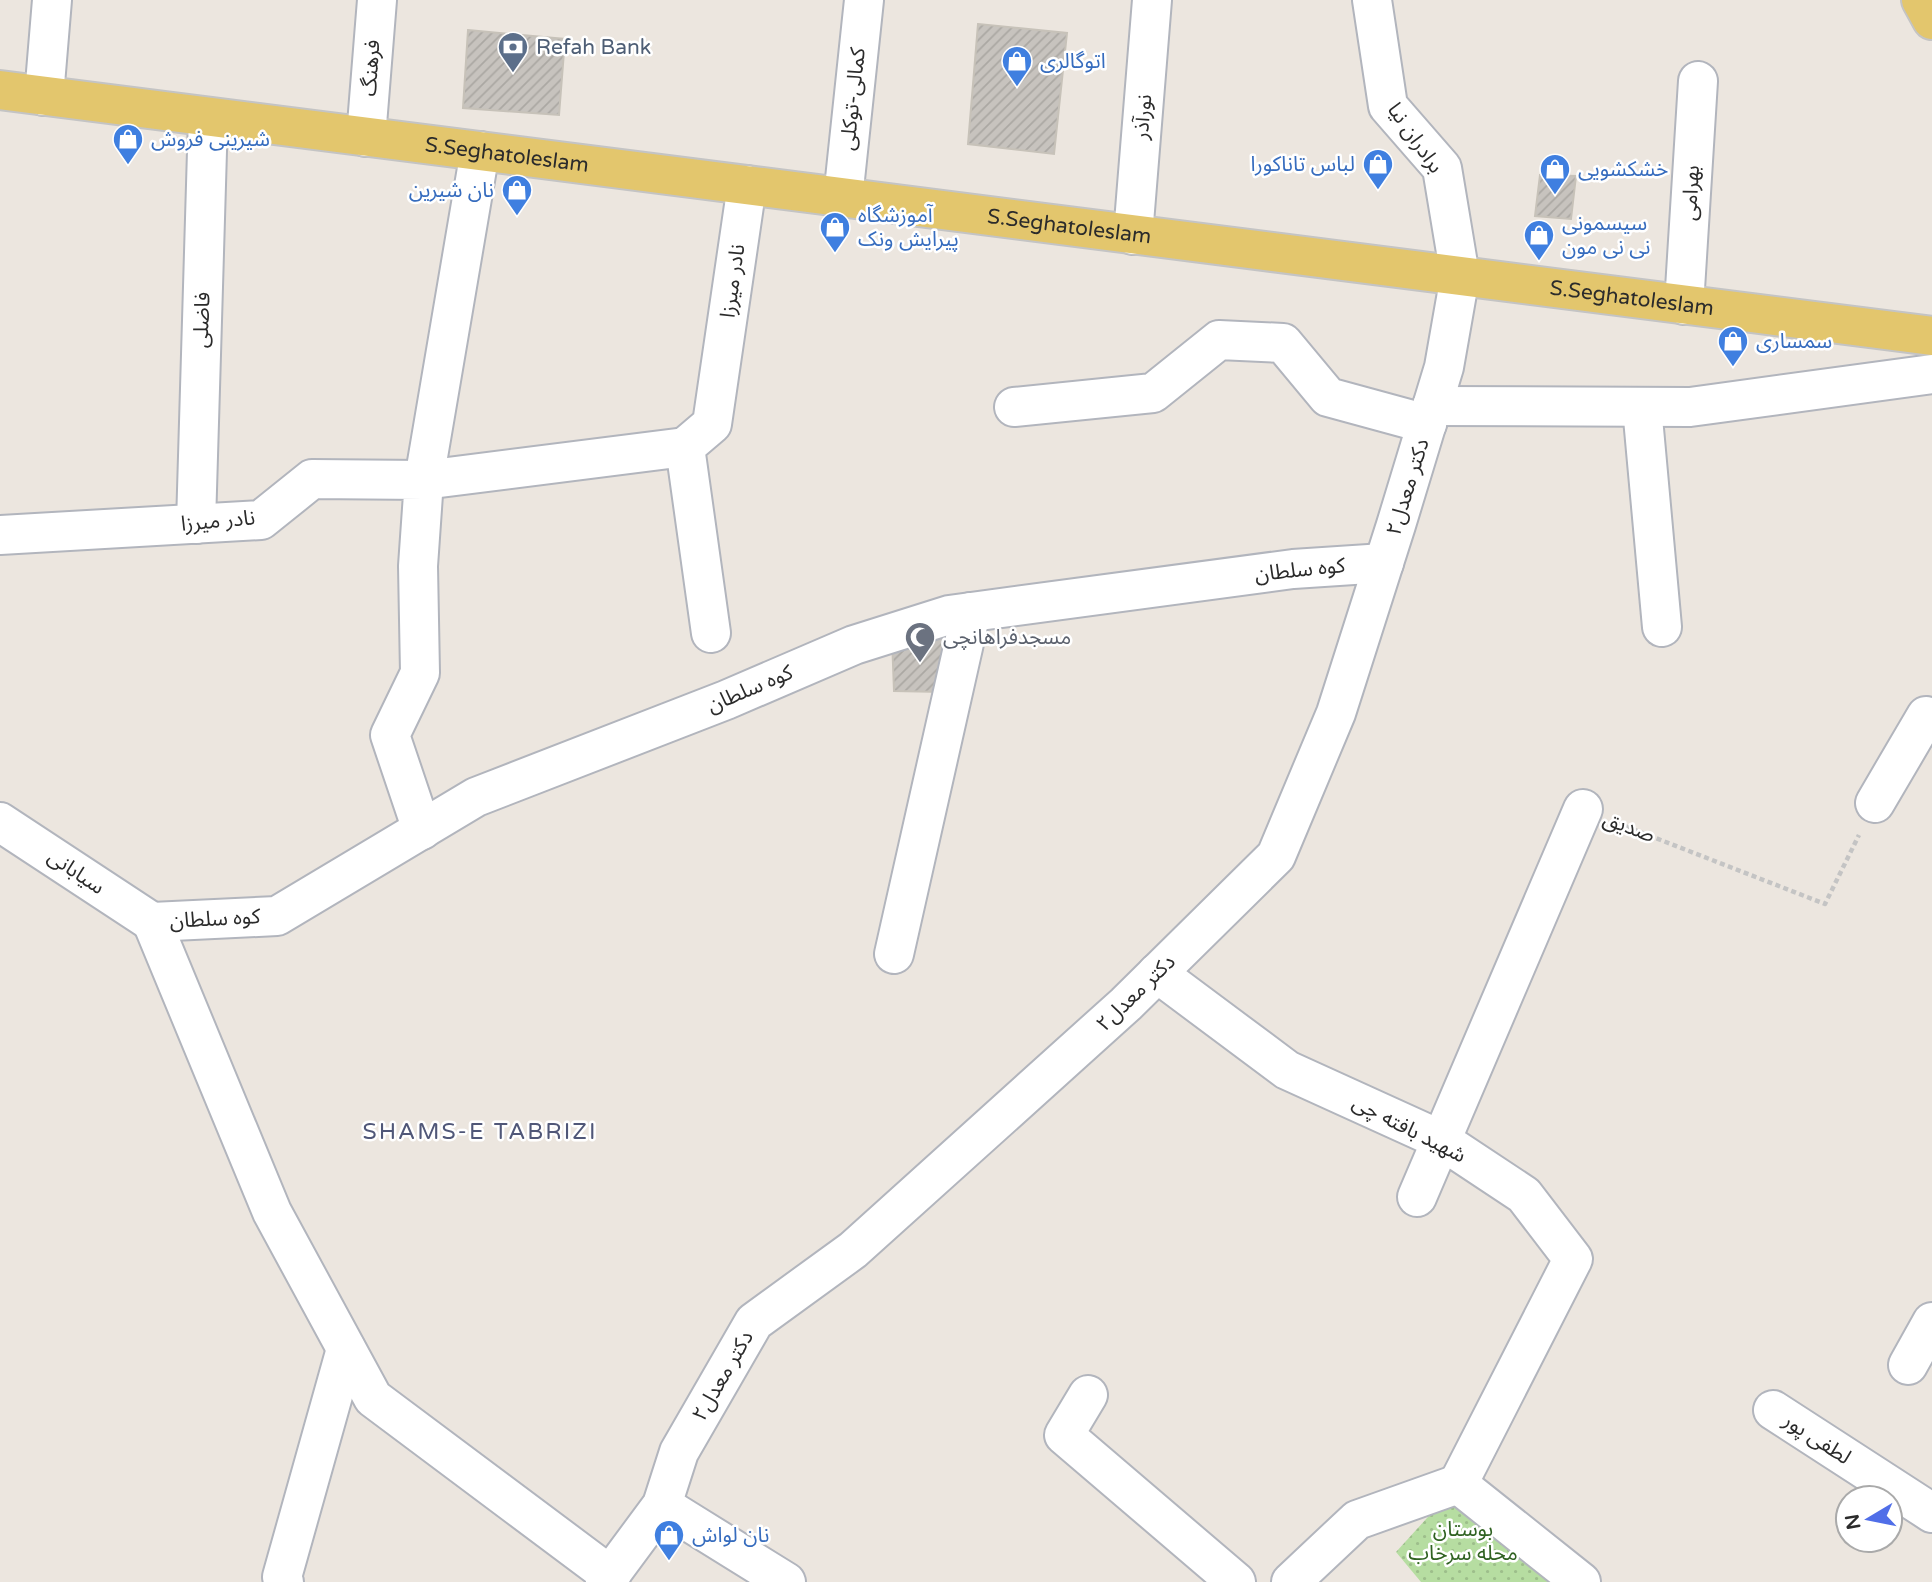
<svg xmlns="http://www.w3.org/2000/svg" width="1932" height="1582" viewBox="0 0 1932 1582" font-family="'Varela Round','Noto Sans Arabic',sans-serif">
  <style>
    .park { fill: url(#park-dots) }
    .building { fill: url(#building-hatch); stroke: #c7c2b9; stroke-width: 2 }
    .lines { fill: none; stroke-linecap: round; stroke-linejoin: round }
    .minor-casing { stroke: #b2b5bd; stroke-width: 42 }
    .major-casing { stroke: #c4c4c4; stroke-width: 42 }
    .path { stroke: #c4c4c4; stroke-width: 4.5; stroke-dasharray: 5 3.5; stroke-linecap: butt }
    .minor { stroke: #fff; stroke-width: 38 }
    .major { stroke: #e3c66d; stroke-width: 38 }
    .labels { text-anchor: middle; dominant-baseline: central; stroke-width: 5; stroke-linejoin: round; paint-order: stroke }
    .service-label { font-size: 21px; fill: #4e5e75; stroke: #fff; text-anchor: start }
    .shop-label { font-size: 21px; fill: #366cbe; stroke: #fff; text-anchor: start }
    .street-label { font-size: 21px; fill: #2b2b2b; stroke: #fff }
    .worship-label { font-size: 21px; fill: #5b616d; stroke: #fff; text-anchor: start }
    .park-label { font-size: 21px; fill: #306222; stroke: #fff }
    .neighbourhood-label { font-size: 23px; letter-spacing: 2px; fill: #505778; stroke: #fff }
  </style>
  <defs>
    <pattern id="park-dots" width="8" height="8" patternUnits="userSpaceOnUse" patternTransform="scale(1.75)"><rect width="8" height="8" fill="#b6dda1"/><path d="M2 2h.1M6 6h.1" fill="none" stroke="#9dbe8b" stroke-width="1.8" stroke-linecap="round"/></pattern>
    <pattern id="building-hatch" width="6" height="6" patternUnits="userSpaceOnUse" patternTransform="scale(1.75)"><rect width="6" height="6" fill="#c7c3be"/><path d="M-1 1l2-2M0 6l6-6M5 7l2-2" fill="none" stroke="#aba8a3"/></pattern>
  </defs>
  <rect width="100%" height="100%" fill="#ece6df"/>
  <polygon class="park" points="1458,1484 1575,1582 1421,1582 1396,1552"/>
  <g class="building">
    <polygon points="978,24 1067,33 1054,154 968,144"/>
    <polygon points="468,30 565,39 559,115 463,108"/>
    <polygon points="1540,175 1576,176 1571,219 1535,216"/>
    <polygon points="953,623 943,692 894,691 892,638"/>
  </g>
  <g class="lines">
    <g class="minor-casing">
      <g id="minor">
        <polyline points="44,96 52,0"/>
        <polyline points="366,137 377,0"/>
        <polyline points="480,151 424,480 685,447"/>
        <polyline points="843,198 864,0"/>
        <polyline points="1133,235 1152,0"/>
        <polyline points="1684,305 1698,81"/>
        <polyline points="1432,406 1690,407 1932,374"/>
        <polyline points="1014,407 1153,393 1219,340 1283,343 1328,397 1427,424"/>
        <polyline points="1642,407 1662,627"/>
        <polyline points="196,524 208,117"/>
        <polyline points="0,535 261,520 312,479 424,480 418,566 420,673 390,735 422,830"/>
        <polyline points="711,633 685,447 712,424 747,185"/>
        <polyline points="1875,803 1926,716 1932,719"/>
        <polyline points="0,822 152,922"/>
        <polyline points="152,922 277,916 476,797 726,700 854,645 949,615 1293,569 1384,563"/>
        <polyline points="152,922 272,1212 373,1398 611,1576"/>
        <polyline points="894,954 971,612"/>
        <polyline points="1157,973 1287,1070 1441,1140 1524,1195 1573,1259 1458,1484"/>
        <polyline points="1417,1197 1583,809"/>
        <polyline points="1908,1365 1932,1322"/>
        <polyline points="1088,1395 1064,1435 1236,1582"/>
        <polyline points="1773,1410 1932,1513"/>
        <polyline points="1458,1484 1581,1582"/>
        <polyline points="662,1505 786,1582"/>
        <polyline points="284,1582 282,1577 346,1349"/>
        <polyline points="605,1582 662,1505 679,1452 754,1322 853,1250 1126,1004 1276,856 1336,713 1396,525 1444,367 1460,276 1442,168 1388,106 1372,0"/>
        <polyline points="1291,1582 1357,1520 1458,1484"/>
      </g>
    </g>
    <g class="major-casing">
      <g id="major">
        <polyline points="1921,0 1932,20"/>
        <path id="s1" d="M0 90 1932 336"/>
      </g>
    </g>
    <polyline class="path" points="1617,823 1825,904 1859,835"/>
    <use href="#minor" class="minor"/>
    <use href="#major" class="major"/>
  </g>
  <defs>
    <g id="bank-pin" transform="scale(1.575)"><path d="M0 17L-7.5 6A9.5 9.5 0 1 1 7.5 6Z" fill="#5c6f8a" stroke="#fff"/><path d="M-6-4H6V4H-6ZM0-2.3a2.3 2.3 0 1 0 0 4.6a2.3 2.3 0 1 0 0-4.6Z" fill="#fff"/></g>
    <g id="shop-pin" transform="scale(1.575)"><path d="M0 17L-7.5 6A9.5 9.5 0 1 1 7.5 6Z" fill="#3f7fe0" stroke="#fff"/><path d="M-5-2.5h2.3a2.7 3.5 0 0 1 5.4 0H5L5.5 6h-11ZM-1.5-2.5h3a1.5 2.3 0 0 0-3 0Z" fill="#fff"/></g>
    <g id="mosque-pin" transform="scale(1.575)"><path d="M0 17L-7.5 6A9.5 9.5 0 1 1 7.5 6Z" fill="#6b7280" stroke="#fff"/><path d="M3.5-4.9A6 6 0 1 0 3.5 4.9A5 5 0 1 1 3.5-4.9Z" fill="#fff"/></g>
  </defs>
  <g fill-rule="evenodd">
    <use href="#bank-pin" x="513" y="47"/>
    <use href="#shop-pin" x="1017" y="61"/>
    <use href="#shop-pin" x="128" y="139"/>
    <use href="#shop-pin" x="1378" y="164"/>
    <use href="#shop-pin" x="1555" y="169"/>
    <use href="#shop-pin" x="517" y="190"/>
    <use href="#shop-pin" x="835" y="227"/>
    <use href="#shop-pin" x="1539" y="235"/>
    <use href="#shop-pin" x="1733" y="341"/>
    <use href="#mosque-pin" x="920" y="637"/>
    <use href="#shop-pin" x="669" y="1535"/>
  </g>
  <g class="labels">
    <g class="service-label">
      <text x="536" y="47">Refah Bank</text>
    </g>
    <g class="shop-label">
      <text x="1040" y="61">اتوگالری</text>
      <text x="151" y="139">شیرینی فروش</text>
      <text x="1355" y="164" text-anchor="end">لباس تاناکورا</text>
      <text x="1578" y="169">خشکشویی</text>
      <text x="494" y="190" text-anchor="end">نان شیرین</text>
      <text x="858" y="215">آموزشگاه<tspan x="858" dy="24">پیرایش ونک</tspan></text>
      <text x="1562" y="223">سیسمونی<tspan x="1562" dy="24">نی نی مون</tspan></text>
      <text x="1756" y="341">سمساری</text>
      <text x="692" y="1535">نان لواش</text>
    </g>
    <g class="street-label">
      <text transform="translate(371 68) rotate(-86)">فرهنگ</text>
      <text transform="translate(853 99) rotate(-84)">کمالی-توکلی</text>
      <text transform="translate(1143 117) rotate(-85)">نورآذر</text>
      <text transform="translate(1415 138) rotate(55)">برادران نیا</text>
      <text stroke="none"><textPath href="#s1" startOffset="511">S.Seghatoleslam</textPath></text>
      <text transform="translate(1691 193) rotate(-87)">بهرامی</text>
      <text stroke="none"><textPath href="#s1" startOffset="1078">S.Seghatoleslam</textPath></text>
      <text transform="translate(733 281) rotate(-82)">نادر میرزا</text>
      <text stroke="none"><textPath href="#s1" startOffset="1645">S.Seghatoleslam</textPath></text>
      <text transform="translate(202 320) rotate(-88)">فاضلی</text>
      <text transform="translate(1408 487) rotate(-73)">دکتر معدل۲</text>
      <text transform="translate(218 521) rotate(-5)">نادر میرزا</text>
      <text transform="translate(1300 570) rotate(-6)">کوه سلطان</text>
      <text transform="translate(750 689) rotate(-23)">کوه سلطان</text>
      <text transform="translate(1629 827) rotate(21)">صدیق</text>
      <text transform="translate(76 872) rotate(34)">سیابانی</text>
      <text transform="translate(215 919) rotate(-3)">کوه سلطان</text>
      <text transform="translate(1136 993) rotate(-44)">دکتر معدل۲</text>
      <text transform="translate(1409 1129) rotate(27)">شهید بافته چی</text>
      <text transform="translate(723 1376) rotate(-60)">دکتر معدل۲</text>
      <text transform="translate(1817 1439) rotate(33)">لطفی پور</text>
    </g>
    <g class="worship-label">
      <text x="943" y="637">مسجدفراهانچی</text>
    </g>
    <g class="park-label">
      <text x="1463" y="1529">بوستان<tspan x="1463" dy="24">محله سرخاب</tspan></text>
    </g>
    <g class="neighbourhood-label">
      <text x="480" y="1132">SHAMS-E TABRIZI</text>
    </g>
  </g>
  <g transform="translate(1869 1519) rotate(260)"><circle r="33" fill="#ffffff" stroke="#aaaaaa" stroke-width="2"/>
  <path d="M0-5L12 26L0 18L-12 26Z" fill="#506ee8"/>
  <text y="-10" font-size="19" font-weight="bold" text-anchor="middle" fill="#2b2b2b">N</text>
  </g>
</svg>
